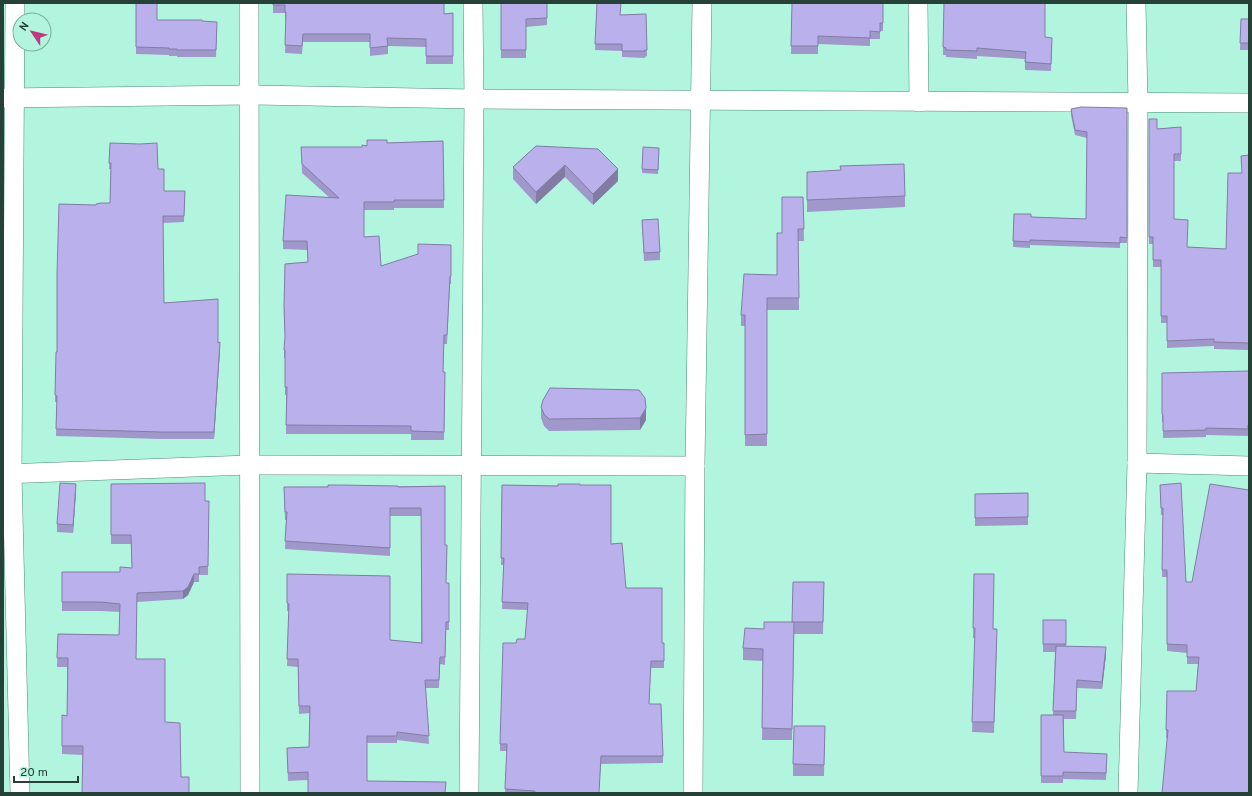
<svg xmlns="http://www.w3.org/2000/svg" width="1252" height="796" viewBox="0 0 1252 796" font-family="Overpass,sans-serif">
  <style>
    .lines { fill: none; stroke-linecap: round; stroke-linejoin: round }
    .minor-casing { stroke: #4a8b77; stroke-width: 20 }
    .minor { stroke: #fff; stroke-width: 19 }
    .wall { fill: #a098cb }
    .shaded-wall { fill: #827ca5 }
    .building { fill: #bab1ec; stroke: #827ca5 }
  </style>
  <rect width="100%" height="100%" fill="#b2f5de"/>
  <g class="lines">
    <g class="minor-casing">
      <g id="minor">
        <polyline points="15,3 12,474 20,793"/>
        <polyline points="249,3 250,793"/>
        <polyline points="918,3 919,102"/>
        <polyline points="3,98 250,95 474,99 1249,103"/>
        <polyline points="1137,463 1249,466"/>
        <polyline points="3,474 249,465 695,466"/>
        <polyline points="469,793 474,99 473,3"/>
        <polyline points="693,793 695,466 702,3"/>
        <polyline points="1128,793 1137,463 1138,103 1136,3"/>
      </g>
    </g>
    <use href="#minor" class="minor"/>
  </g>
  <g class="wall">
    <polygon points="136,3 157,20 202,21 217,29 216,57 177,57 177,56 169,56 169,55 136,54"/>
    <polygon points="273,3 444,14 453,13 453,64 426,64 426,47 388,46 388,54 370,56 370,42 303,42 302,54 285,53 286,21 285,21 285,13 273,13"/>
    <polygon points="501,3 581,3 547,3 547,25 526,27 526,58 501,58"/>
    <polygon points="597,3 621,15 646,14 647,56 645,57 645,58 622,57 622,51 595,50"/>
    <polygon points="792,3 897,3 883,4 883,31 880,31 880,39 870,39 870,46 818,44 818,54 791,54"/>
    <polygon points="1241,19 1249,19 1249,50 1240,50"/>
    <polygon points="1045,37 1052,45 1051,71 1025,70 1025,59 977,56 977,59 946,57 946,55 943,55 943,47"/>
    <polygon points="1127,108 1127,243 1120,243 1120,248 1030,245 1030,248 1013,247 1014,214 1031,217 1086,219 1087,138 1075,135 1071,115 1071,109"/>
    <polygon points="1149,119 1157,129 1181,127 1181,161 1174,161 1174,219 1187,247 1226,249 1242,173 1249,155 1249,350 1214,349 1214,346 1167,348 1167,323 1161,323 1161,267 1153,267 1153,244 1149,244"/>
    <polygon points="443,141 444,208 394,208 394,210 364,210 364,237 381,266 451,245 451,284 450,284 447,344 444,344 443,372 445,372 444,440 411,440 411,434 286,434 286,395 285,395 285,358 284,358 284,350 285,339 284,314 285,264 308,262 307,250 283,249 283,241 330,198 302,173 301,147 362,147 387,143"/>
    <polygon points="110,143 158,169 164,191 185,191 184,222 163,223 164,303 218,343 220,349 214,439 161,439 56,436 57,402 55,402 55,395 57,352 96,205 110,203 111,169 109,169"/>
    <polygon points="536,146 618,181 593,205 565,177 536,204 513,179 513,167"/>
    <polygon points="659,148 658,174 642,173 642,169"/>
    <polygon points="807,172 905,196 905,207 807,212"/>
    <polygon points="803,197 804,241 798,241 799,310 767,310 767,446 745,446 745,326 741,326 741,315 777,275 782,233"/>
    <polygon points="642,220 660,252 660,260 644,261"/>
    <polygon points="1249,371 1249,432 1248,432 1248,436 1206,435 1206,437 1163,438 1163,422 1162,422 1162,414"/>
    <polygon points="639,390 646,420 640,430 549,431 544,426 541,418 541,407"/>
    <polygon points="111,484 205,501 209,501 208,575 199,575 199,582 194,582 188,595 183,599 137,602 136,659 165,722 181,777 189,793 83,755 62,754 62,715 67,716 67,667 57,667 58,634 119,635 120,612 101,611 62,611 62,572 120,572 132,568 131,544 111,544"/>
    <polygon points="502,485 558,486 580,485 611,544 626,588 662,643 664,643 664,668 651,668 649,704 663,756 663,763 601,764 599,793 505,793 507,751 500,751 500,744 516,643 525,639 528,610 502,609 504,565 501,565"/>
    <polygon points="1160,485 1186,582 1249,793 1166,738 1167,691 1196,691 1198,664 1187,664 1187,653 1167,651 1167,577 1162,577 1163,515 1161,515"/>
    <polygon points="445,486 445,545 446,583 449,583 449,630 446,630 445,665 440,664 439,688 425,688 429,744 397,740 397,743 367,743 367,781 445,793 308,780 288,781 287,748 309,747 310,713 299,714 298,667 287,666 289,611 287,611 287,574 390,640 421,643 421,516 390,516 390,556 285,549 286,520 285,520 284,487"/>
    <polygon points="76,492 73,533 57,532 57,524"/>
    <polygon points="1028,493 1028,525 975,526 975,494"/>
    <polygon points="974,574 997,639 994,733 972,732 975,638 973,638"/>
    <polygon points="824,582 823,634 794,634 792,740 762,740 763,661 743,660 743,648 764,629 792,622"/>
    <polygon points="1043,620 1066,620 1066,646 1106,655 1102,689 1077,688 1076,719 1064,719 1064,752 1107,761 1106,780 1063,779 1063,783 1041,783 1041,715 1053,715 1055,652 1043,652"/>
    <polygon points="825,726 824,776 793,776 793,764"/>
  </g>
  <g class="shaded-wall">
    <polygon points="565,165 565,177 536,204 536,192"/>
    <polygon points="618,169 618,181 593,205 593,194"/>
    <polygon points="220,342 220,349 214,439 214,432"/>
    <polygon points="646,408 646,420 640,430 640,418"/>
    <polygon points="76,484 76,492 73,533 73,525"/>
    <polygon points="194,574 194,582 188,595 183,599 183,591"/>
    <polygon points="1106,647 1106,655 1102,689 1102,682"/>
  </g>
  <g class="building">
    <polygon points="136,3 157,3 157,20 202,20 202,21 217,22 216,50 177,50 177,49 169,49 169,48 136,47"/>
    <polygon points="273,3 444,3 444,14 453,13 453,56 426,56 426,39 387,38 388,46 370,48 370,34 303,34 302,46 285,45 286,12 285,12 285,5 273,5"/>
    <polygon points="501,3 547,3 547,18 526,19 526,50 501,50"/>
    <polygon points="597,3 621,3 620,15 646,14 647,50 645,50 645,51 622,51 622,44 595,44"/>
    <polygon points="792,3 883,3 883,23 880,23 880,32 870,31 870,38 818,36 818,46 791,46"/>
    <polygon points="944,3 1045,3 1045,37 1052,38 1051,64 1025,62 1026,52 977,48 977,51 946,50 946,48 943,47"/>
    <polygon points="1241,19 1249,19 1249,43 1240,43"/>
    <polygon points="1081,107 1127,108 1127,238 1120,237 1120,243 1030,240 1030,242 1013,241 1014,214 1031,214 1031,217 1086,219 1087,132 1075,130 1071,109"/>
    <polygon points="1149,119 1157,119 1157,129 1181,127 1181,154 1174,154 1174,219 1188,220 1187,247 1226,249 1228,173 1242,173 1241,156 1249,155 1249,343 1214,342 1214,339 1167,341 1167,316 1161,316 1161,260 1153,260 1153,237 1149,237"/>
    <polygon points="367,140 387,140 387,143 443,141 444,200 394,200 394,202 364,202 364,237 379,236 381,266 418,254 418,244 451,245 451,276 450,276 447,335 444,335 443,372 445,372 444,432 411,431 411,426 286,425 287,387 285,387 285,350 284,350 285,336 284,306 285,264 308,262 307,241 283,241 286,195 339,198 302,164 301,147 362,147 362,145 367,146"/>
    <polygon points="110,143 140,144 157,143 158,169 164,169 164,191 185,191 184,216 163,216 164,303 218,299 218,343 220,342 214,432 161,432 56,429 57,396 55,395 56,352 57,352 57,274 59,204 96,205 96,204 101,203 110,203 111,163 109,163"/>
    <polygon points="536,146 598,149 618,169 593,194 565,165 536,192 513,167"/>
    <polygon points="643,147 659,148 658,170 642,169"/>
    <polygon points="904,164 905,196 807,200 807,172 841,170 840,166"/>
    <polygon points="782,197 803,197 804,229 798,229 799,298 767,298 767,434 745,435 745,315 741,315 744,274 777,275 777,233 782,233"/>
    <polygon points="658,219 660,252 644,253 642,220"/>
    <polygon points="1249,371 1249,425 1248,425 1248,429 1206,428 1206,430 1163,431 1163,415 1162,414 1162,373"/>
    <polygon points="550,388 639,390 645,398 646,408 640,418 549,419 544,414 541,407 543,400"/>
    <polygon points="60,483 76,484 73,525 57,524"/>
    <polygon points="205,483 205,501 209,501 208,566 199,567 199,574 194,574 188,587 183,591 137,593 136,659 165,659 165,722 180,723 181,777 189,777 189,793 82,793 83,746 62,746 62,715 67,716 68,658 57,658 58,634 119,635 120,604 101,602 62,602 62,572 120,572 120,567 132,568 131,535 111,535 111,484"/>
    <polygon points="1181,483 1186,582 1192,582 1210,484 1249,490 1249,793 1162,793 1168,730 1166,730 1167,691 1196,691 1199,657 1187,657 1187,645 1167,644 1167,570 1162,570 1163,508 1161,508 1160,485"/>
    <polygon points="558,484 580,484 580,485 611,485 611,544 622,543 626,588 662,588 662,643 664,643 664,661 651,661 649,704 661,704 663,756 601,756 599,793 535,793 535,791 505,789 507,744 500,744 503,643 516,643 517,639 525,639 528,603 502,602 504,558 501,558 502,485 558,486"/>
    <polygon points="328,485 340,485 398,486 398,487 445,486 445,545 447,545 446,583 449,583 449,622 446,622 445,657 440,657 439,680 425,680 429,736 397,732 397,736 367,736 367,781 446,782 445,793 308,793 308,772 288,773 287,748 309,747 310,706 299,706 298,659 287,659 289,604 287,603 287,574 390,576 390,640 422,643 421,508 390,508 390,548 285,541 287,512 285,512 284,487 328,487"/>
    <polygon points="1028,493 1028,517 975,518 975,494"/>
    <polygon points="974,574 994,574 993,629 997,629 994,722 972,722 975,628 973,628"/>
    <polygon points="793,582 824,582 823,622 792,622"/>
    <rect x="1043" y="620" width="23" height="24"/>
    <polygon points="764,622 794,622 792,729 762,728 763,649 743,648 745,628 764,629"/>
    <polygon points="1056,646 1106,647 1102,682 1077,680 1076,711 1053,711"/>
    <polygon points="1041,715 1063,715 1064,752 1107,754 1106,773 1063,772 1063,776 1041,776"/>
    <polygon points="794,726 825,726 824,765 793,764"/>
  </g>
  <rect width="1252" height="796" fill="none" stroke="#264138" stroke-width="8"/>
  <g transform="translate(32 32) rotate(305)"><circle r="19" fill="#b2f5de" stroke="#7aad9c"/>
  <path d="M0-3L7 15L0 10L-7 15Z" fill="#bd3a81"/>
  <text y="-6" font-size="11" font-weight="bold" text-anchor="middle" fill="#264138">N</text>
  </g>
  <path d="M14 776v6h64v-6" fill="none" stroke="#264138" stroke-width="2"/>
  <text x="20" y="776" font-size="12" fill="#264138" stroke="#b2f5de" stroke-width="3" paint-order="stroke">20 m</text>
</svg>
